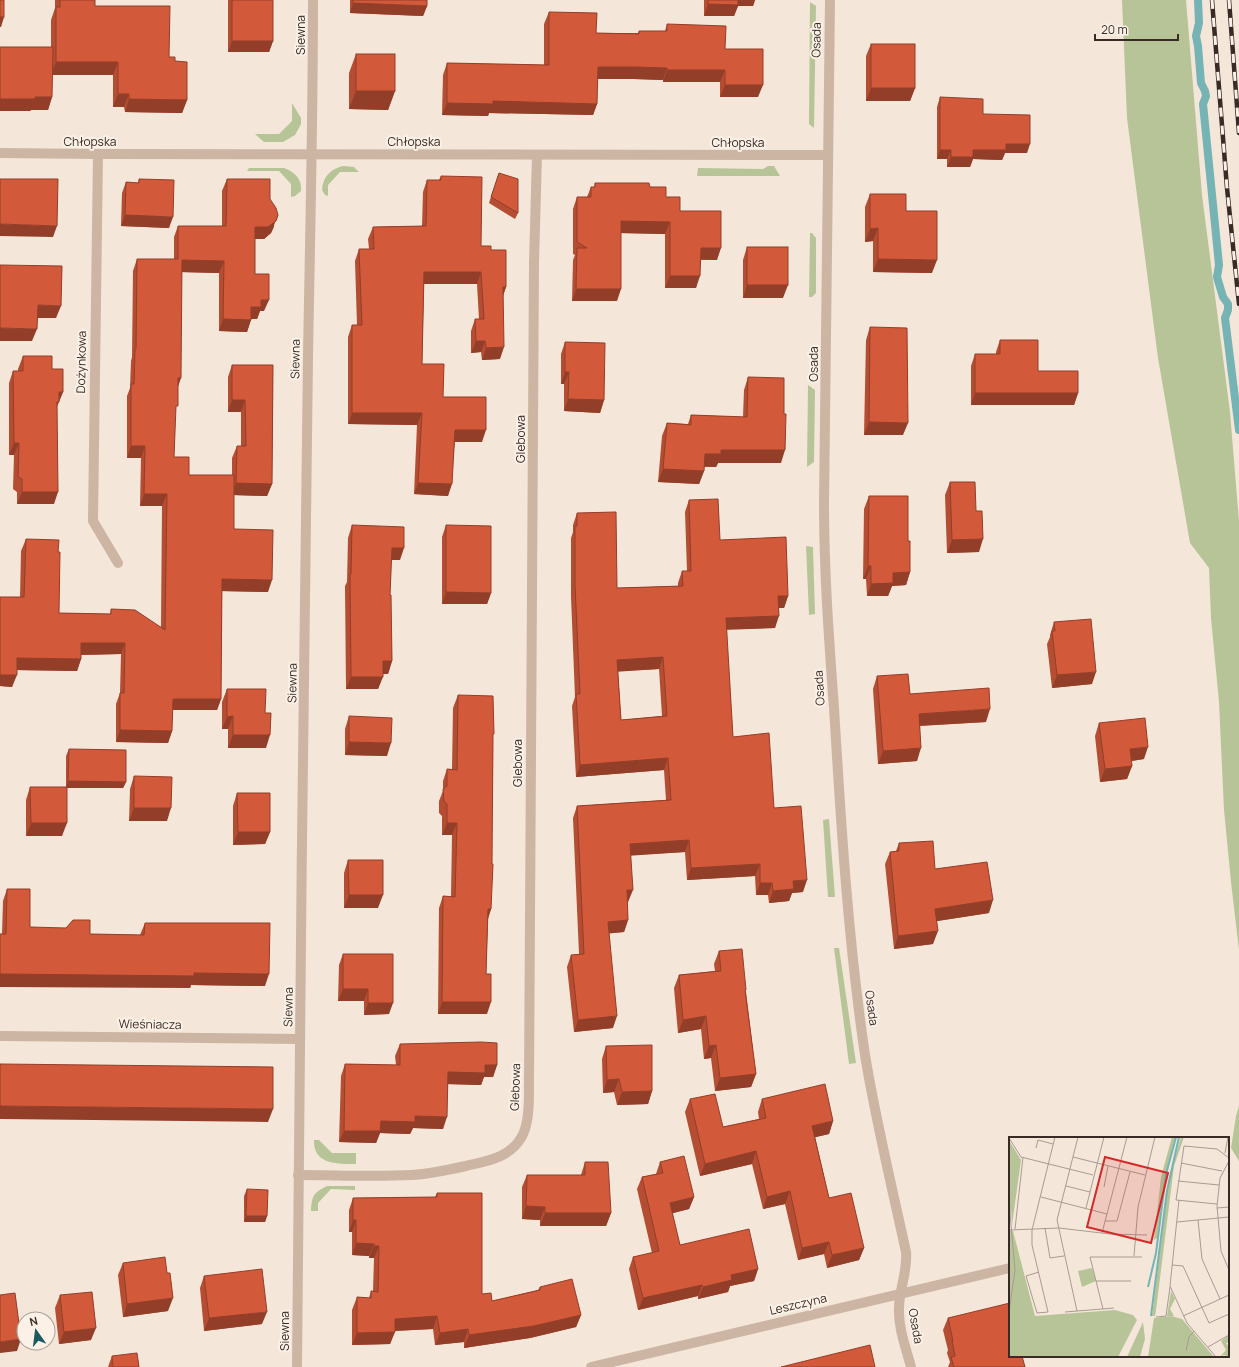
<svg xmlns="http://www.w3.org/2000/svg" width="1239" height="1367" viewBox="0 0 1239 1367" font-family="Manrope,sans-serif">
  <style>
    .green { fill: #b7c498 }
    .lines { fill: none; stroke-linecap: round; stroke-linejoin: round }
    .stream { stroke: #75b3b4; stroke-width: 8 }
    .street { stroke: #cdb5a4; stroke-width: 10 }
    .rail-casing { stroke: #382b26; stroke-width: 4.5 }
    .rail { stroke: #fbf1e6; stroke-width: 3; stroke-dasharray: 9; stroke-linecap: butt }
    .wall { fill: #b54d32; fill-rule: evenodd }
    .shaded-wall { fill: #933e29 }
    .building { fill: #d2593a; stroke: #933e29; fill-rule: evenodd }
    .labels { text-anchor: middle; dominant-baseline: central; stroke-width: 4; stroke-linejoin: round; paint-order: stroke }
    .street-label { font-size: 12px; fill: #382b26; stroke: #fbf1e6 }
    .inset-river { fill: none; stroke: #75b3b4; stroke-width: 2 }
    .inset-road { fill: none; stroke: #a99b91; stroke-width: 1 }
    .view { fill: #d62828; fill-opacity: 0.15; stroke: #d62828; stroke-width: 2 }
    .inset-edge { fill: none; stroke: #382b26; stroke-width: 2 }
  </style>
  <rect width="100%" height="100%" fill="#f4e6d9"/>
  <g class="green">
    <polygon points="1122,0 1186,0 1202,195 1230,412 1239,521 1239,950 1231,882 1224,810 1219,702 1211,618 1209,568 1190,543 1158,358 1127,118"/>
    <polygon points="810,2 816,6 814,128 809,124"/>
    <polygon points="292,103 301,118 301,124 295,135 283,142 264,142 255,134 279,134 292,121"/>
    <path d="M343 166 354 167 359 172H340L328 185V196L325 195 322 190C323 176 331 169 343 166Z"/>
    <polygon points="768,166 774,166 780,176 697,176 698,168 763,169"/>
    <path d="M249 168H284C295 172 302 179 301 191L295 196 291 197V184L279 171H247Z"/>
    <polygon points="810,233 812,233 816,238 816,293 812,297 809,297"/>
    <polygon points="808,385 815,390 814,462 807,467"/>
    <polygon points="806,546 813,547 815,614 809,615"/>
    <polygon points="829,819 835,897 828,897 823,820"/>
    <polygon points="834,948 839,948 856,1063 849,1064"/>
    <polygon points="1239,1106 1239,1161 1231,1148 1236,1116"/>
    <path d="M314 1140H319L332 1153H356V1164C338 1164 313 1165 314 1140Z"/>
    <path d="M327 1186H355V1190L331 1189 318 1203V1211H311C312 1196 313 1193 327 1186Z"/>
  </g>
  <g class="lines">
    <polyline class="stream" points="1198,0 1199,23 1196,36 1198,46 1201,83 1205,91 1206,96 1203,104 1219,265 1217,277 1223,297 1228,304 1228,310 1225,318 1239,430"/>
    <g class="street">
      <path d="M830 0 824 504C824 572 829 640 834 708 841 824 848 940 865 1055 876 1122 892 1187 906 1252 908 1271 899 1289 899 1308 898 1328 906 1348 911 1367"/>
      <polyline points="0,153 98,154 828,155"/>
      <polyline points="98,154 93,521 118,563"/>
      <polyline points="0,1036 300,1039"/>
      <path d="M298 1175C336 1175 374 1177 412 1175 430 1174 448 1170 466 1166 487 1161 509 1158 521 1138 530 1124 529 1097 529 1081L534 263 537 155"/>
      <path d="M297 1367C299 1030 304 694 308 357 310 238 313 119 313 0"/>
      <polyline points="591,1367 1010,1268"/>
    </g>
    <g class="rail-casing">
      <g id="rail">
        <polyline points="1212,0 1227,188 1239,304"/>
        <polyline points="1229,0 1239,133"/>
      </g>
    </g>
    <use href="#rail" class="rail"/>
  </g>
  <g class="wall">
    <polygon points="55,0 95,0 95,6 169,57 175,61 187,100 182,113 125,112 124,107 113,107 113,75 52,75 52,97 48,110 31,110 30,111 0,111 0,47 51,47 51,20 55,8"/>
    <polygon points="228,0 273,0 273,41 269,52 228,52"/>
    <polygon points="350,0 427,0 427,6 423,16 350,13"/>
    <polygon points="704,0 755,0 753,6 738,6 734,16 704,16"/>
    <polygon points="549,12 596,33 638,33 639,31 665,31 667,24 725,49 758,97 720,97 720,82 663,82 663,80 634,79 597,79 597,104 593,115 489,113 488,116 442,115 443,75 447,63 544,65 544,24"/>
    <polygon points="871,44 915,88 910,101 866,101 866,56"/>
    <polygon points="356,54 395,91 388,110 349,109 349,73"/>
    <polygon points="940,97 983,114 1027,153 1005,153 1002,160 973,159 970,167 947,167 947,159 937,159 937,107"/>
    <polygon points="499,173 518,213 515,219 489,203"/>
    <polygon points="441,176 481,246 491,250 506,287 503,295 500,359 482,360 481,352 471,353 471,331 475,319 479,319 477,284 424,284 422,364 443,397 482,442 455,442 448,496 414,494 417,425 348,424 348,337 352,325 357,325 355,261 359,249 369,249 368,239 373,227 422,226 423,192 427,180 439,180"/>
    <polygon points="139,179 169,228 121,226 122,193 126,182 138,183"/>
    <polygon points="227,179 270,199 274,227 271,233 264,239 255,239 255,274 264,311 260,311 257,319 251,319 247,332 219,331 219,273 182,272 178,386 175,412 174,457 189,475 232,475 232,458 237,446 241,446 241,412 228,412 228,377 232,365 273,365 272,484 267,496 234,495 234,529 268,592 222,591 221,699 217,710 172,710 172,731 168,743 116,742 116,704 120,693 121,654 81,655 81,659 77,671 17,670 12,687 0,686 0,597 20,597 21,551 26,539 59,613 110,614 111,609 161,627 162,506 140,506 141,458 127,458 127,396 130,388 131,361 132,357 133,271 137,259 174,259 174,237 178,226 222,226 222,191"/>
    <polygon points="595,183 650,187 666,197 680,211 717,260 701,260 696,288 665,288 665,234 621,233 617,301 572,301 573,260 575,255 573,254 573,209 577,197 587,197 591,187 594,187"/>
    <polygon points="870,194 906,211 932,273 873,272 873,241 865,242 865,207"/>
    <polygon points="747,247 783,298 743,298 743,260"/>
    <polygon points="870,327 903,435 864,435 866,340"/>
    <polygon points="1000,340 1038,371 1078,393 1074,405 971,405 971,366 975,354 996,354 996,352"/>
    <polygon points="565,342 604,400 600,413 564,411 564,384 561,384 561,354"/>
    <polygon points="23,356 52,369 63,392 57,406 54,504 17,504 17,492 13,489 14,455 9,455 9,383 13,371 18,371 18,369"/>
    <polygon points="748,377 781,463 718,463 716,467 704,467 704,471 699,484 658,482 662,436 667,423 688,424 691,415 743,417 744,390"/>
    <polygon points="950,482 976,511 979,552 947,553 945,495"/>
    <polygon points="869,496 908,541 910,572 906,585 892,586 888,596 867,596 866,579 863,579 864,509"/>
    <path d="M689 500 720 540 788 596 784 608H779L775 628 726 629 733 737 774 808 803 892 792 893 789 901 769 903 768 895H756L755 876 687 880 685 852 631 855 628 902H627L628 920 624 932 609 933 613 1028 574 1032 567 967 571 955 579 954 573 818 577 806 666 800 664 770 576 777 572 706 575 697 571 597V538L573 532V525L577 513 617 588 678 586V583L682 571H687L685 512ZM659 669 662 716 621 720 618 671Z"/>
    <polygon points="352,525 400,560 391,560 390,595 392,661 388,674 383,674 378,689 346,689 345,586 347,582 348,538"/>
    <polygon points="446,525 491,593 487,604 442,604 442,537"/>
    <polygon points="1054,622 1092,684 1052,688 1047,644 1050,637 1050,635"/>
    <polygon points="877,676 910,694 986,722 920,726 917,761 878,764 873,689"/>
    <polygon points="227,689 265,713 266,748 228,748 228,729 222,729 222,702"/>
    <polygon points="458,695 493,738 491,909 488,919 486,974 487,1014 438,1014 439,908 443,896 451,897 452,835 442,835 442,816 439,813 439,801 443,791 443,781 447,769 452,769 453,708"/>
    <polygon points="349,716 387,756 345,755 345,729"/>
    <polygon points="1099,723 1144,759 1131,761 1132,766 1127,779 1100,782 1095,736"/>
    <polygon points="69,749 126,782 123,788 67,788 62,836 26,836 26,800 30,787 66,787 66,756"/>
    <polygon points="134,776 167,821 129,821 130,789"/>
    <polygon points="237,793 270,832 265,844 233,845 233,806"/>
    <polygon points="899,843 935,869 989,913 937,921 933,944 894,949 885,864 890,852 896,851"/>
    <polygon points="348,860 378,908 344,908 344,873"/>
    <polygon points="7,889 30,927 90,934 140,935 145,923 265,986 191,985 190,988 2,934 3,901"/>
    <polygon points="719,951 746,992 756,1074 751,1087 715,1091 711,1058 704,1059 701,1029 678,1033 674,988 679,975 715,971 714,964"/>
    <polygon points="343,954 389,1014 364,1015 364,1001 338,1001 339,965"/>
    <polygon points="400,1044 497,1065 493,1077 484,1077 481,1085 448,1084 443,1129 413,1128 410,1134 380,1133 376,1143 339,1142 341,1076 345,1064 396,1065 395,1056"/>
    <polygon points="606,1046 652,1091 648,1104 617,1105 614,1092 603,1093 602,1059"/>
    <polygon points="690,1099 723,1127 759,1119 758,1112 762,1099 833,1121 829,1134 815,1137 829,1198 864,1248 859,1260 827,1268 824,1254 798,1260 785,1204 763,1209 752,1164 700,1176 685,1112"/>
    <polygon points="585,1162 611,1213 606,1226 540,1226 540,1220 522,1219 522,1187 527,1175 581,1175"/>
    <polygon points="660,1162 694,1197 689,1209 672,1213 680,1245 758,1269 754,1281 730,1286 728,1292 698,1299 698,1296 638,1310 629,1269 633,1257 652,1253 637,1189 642,1177 656,1174"/>
    <polygon points="247,1189 267,1216 265,1222 244,1222 244,1196"/>
    <polygon points="437,1193 482,1294 492,1301 538,1290 540,1287 581,1315 576,1327 530,1338 464,1348 464,1342 435,1345 433,1329 395,1331 390,1344 352,1345 352,1310 357,1297 369,1298 371,1291 373,1292 374,1258 369,1258 369,1256 352,1255 352,1232 349,1232 349,1210 353,1198 435,1197"/>
    <polygon points="123,1263 168,1311 123,1317 118,1275"/>
    <polygon points="204,1276 262,1324 204,1331 200,1288"/>
    <polygon points="60,1295 91,1340 59,1344 55,1308"/>
    <polygon points="948,1318 1025,1367 948,1367 950,1362 947,1353 948,1350 943,1330"/>
    <polygon points="112,1356 113,1367 108,1367"/>
  </g>
  <g class="shaded-wall">
    <polygon points="736,0 755,0 753,6 738,6 734,16 704,16 708,4"/>
    <polygon points="353,3 427,6 423,16 350,13"/>
    <polygon points="0,17 4,17 1,27 0,27"/>
    <polygon points="232,41 273,41 269,52 228,52"/>
    <polygon points="56,62 118,62 113,75 51,75"/>
    <polygon points="598,67 638,67 667,68 663,80 634,79 593,79"/>
    <polygon points="667,70 725,70 720,82 663,82"/>
    <polygon points="725,85 763,85 758,97 720,97"/>
    <polygon points="871,88 915,88 910,101 866,101"/>
    <polygon points="356,91 395,91 388,110 349,109"/>
    <polygon points="118,94 129,94 124,107 113,107"/>
    <polygon points="35,97 52,97 48,110 31,110 30,111 0,111 0,99"/>
    <polygon points="129,99 187,100 182,113 125,112"/>
    <polygon points="493,101 597,104 593,115 489,113 488,116 442,115 447,103"/>
    <polygon points="1006,144 1030,144 1027,153 1005,153 1002,160 973,159 970,167 947,167 951,157 973,150"/>
    <polygon points="940,150 951,150 947,159 937,159"/>
    <polygon points="125,215 173,217 169,228 121,226"/>
    <polygon points="278,215 271,233 264,239 251,239 255,227"/>
    <polygon points="621,221 670,222 665,234 617,233"/>
    <polygon points="0,224 57,226 53,237 0,236"/>
    <polygon points="878,228 873,241 865,242 870,229"/>
    <polygon points="701,248 721,248 717,260 696,259"/>
    <polygon points="878,259 937,260 932,273 873,272"/>
    <polygon points="182,260 224,261 219,273 178,272"/>
    <polygon points="424,272 481,272 477,284 420,284"/>
    <polygon points="670,276 700,276 696,288 665,288"/>
    <polygon points="747,285 788,285 783,298 743,298"/>
    <polygon points="503,287 506,287 502,299"/>
    <polygon points="576,289 621,289 617,301 572,301"/>
    <polygon points="261,300 269,300 264,311 260,311 257,319 247,319 251,307"/>
    <polygon points="38,305 61,306 56,318 33,318"/>
    <polygon points="223,319 251,320 247,332 219,331"/>
    <polygon points="0,328 37,329 32,341 0,341"/>
    <polygon points="476,341 485,341 481,352 471,353"/>
    <polygon points="504,347 500,359 482,360 486,348"/>
    <polygon points="565,372 569,372 564,384 561,384"/>
    <polygon points="178,378 181,378 177,390"/>
    <polygon points="59,392 63,392 54,414"/>
    <polygon points="975,393 1078,393 1074,405 971,405"/>
    <polygon points="568,399 604,400 600,413 564,411"/>
    <polygon points="232,400 245,400 241,412 228,412"/>
    <polygon points="352,413 422,413 417,425 348,424"/>
    <polygon points="869,422 908,423 903,435 864,435"/>
    <polygon points="455,430 486,430 482,442 451,442"/>
    <polygon points="14,443 19,443 14,455 9,455"/>
    <polygon points="131,446 145,446 141,458 127,458"/>
    <polygon points="721,450 785,450 781,463 718,463 716,467 700,466 705,454"/>
    <polygon points="663,469 704,471 699,484 658,482"/>
    <polygon points="236,483 272,484 267,496 231,495"/>
    <polygon points="418,483 452,484 448,496 414,494"/>
    <polygon points="22,492 58,492 54,504 17,504"/>
    <polygon points="144,494 167,494 162,506 140,506"/>
    <polygon points="983,539 979,552 947,553 952,540"/>
    <polygon points="392,548 404,548 400,560 387,560"/>
    <polygon points="868,566 871,566 866,579 863,579"/>
    <polygon points="910,572 906,585 892,586 888,596 867,596 871,584 893,573"/>
    <polygon points="222,579 272,580 268,592 217,591"/>
    <polygon points="446,592 491,593 487,604 442,604"/>
    <polygon points="778,596 788,596 784,608 774,608"/>
    <polygon points="779,616 775,628 722,630 726,618"/>
    <polygon points="81,643 125,643 121,654 77,655"/>
    <polygon points="663,657 659,669 613,672 617,660"/>
    <polygon points="17,658 81,659 77,671 13,670"/>
    <polygon points="383,661 392,661 388,674 378,674"/>
    <polygon points="1096,672 1092,684 1052,688 1057,675"/>
    <polygon points="0,675 17,675 12,687 0,686"/>
    <polygon points="351,677 383,677 378,689 346,689"/>
    <polygon points="173,699 221,699 217,710 168,710"/>
    <polygon points="990,709 986,722 914,726 919,714"/>
    <polygon points="233,716 228,729 222,729 227,717"/>
    <polygon points="120,730 172,731 168,743 116,742"/>
    <polygon points="233,735 270,735 266,748 228,748"/>
    <polygon points="349,742 391,743 387,756 345,755"/>
    <polygon points="1148,747 1144,759 1125,762 1130,749"/>
    <polygon points="921,748 917,761 878,764 883,751"/>
    <polygon points="668,758 664,770 576,777 580,765"/>
    <polygon points="1132,766 1127,779 1100,782 1105,769"/>
    <polygon points="68,781 126,782 123,788 66,788"/>
    <polygon points="134,808 171,808 167,821 129,821"/>
    <polygon points="31,823 67,823 62,836 26,836"/>
    <polygon points="447,823 457,823 452,835 442,835"/>
    <polygon points="238,832 270,832 265,844 233,845"/>
    <polygon points="689,840 685,852 626,856 630,844"/>
    <polygon points="760,864 755,876 687,880 691,868"/>
    <polygon points="807,880 803,892 792,893 789,901 769,903 773,891 793,881"/>
    <polygon points="760,883 772,883 768,895 756,895"/>
    <polygon points="627,890 633,890 628,902 622,902"/>
    <polygon points="349,895 383,895 378,908 344,908"/>
    <polygon points="993,900 989,913 931,922 935,909"/>
    <polygon points="488,909 491,909 487,921"/>
    <polygon points="628,920 624,932 604,934 608,922"/>
    <polygon points="938,931 933,944 894,949 898,936"/>
    <polygon points="194,973 269,974 265,986 191,985 190,988 0,987 0,974"/>
    <polygon points="343,989 368,989 364,1001 338,1001"/>
    <polygon points="442,1002 491,1002 487,1014 438,1014"/>
    <polygon points="368,1003 393,1003 389,1014 364,1015"/>
    <polygon points="617,1016 613,1028 574,1032 578,1020"/>
    <polygon points="706,1016 701,1029 678,1033 683,1020"/>
    <polygon points="716,1045 711,1058 704,1059 709,1046"/>
    <polygon points="485,1065 497,1065 493,1077 484,1077 481,1085 444,1084 448,1072"/>
    <polygon points="756,1074 751,1087 715,1091 720,1078"/>
    <polygon points="619,1079 614,1092 603,1093 607,1080"/>
    <polygon points="652,1091 648,1104 617,1105 622,1092"/>
    <polygon points="0,1106 273,1109 268,1122 0,1119"/>
    <polygon points="415,1116 447,1117 443,1129 413,1128 410,1134 380,1133 376,1143 339,1142 344,1131 381,1121"/>
    <polygon points="833,1121 829,1134 808,1139 812,1126"/>
    <polygon points="756,1151 752,1164 700,1176 705,1164"/>
    <polygon points="790,1191 785,1204 763,1209 767,1197"/>
    <polygon points="694,1197 689,1209 666,1215 670,1203"/>
    <polygon points="526,1206 545,1207 540,1220 522,1219"/>
    <polygon points="545,1213 611,1213 606,1226 540,1226"/>
    <polygon points="246,1216 267,1216 265,1222 244,1222"/>
    <polygon points="353,1220 356,1220 352,1232 349,1232"/>
    <polygon points="829,1242 824,1254 798,1260 802,1248"/>
    <polygon points="356,1243 374,1244 369,1256 352,1255"/>
    <polygon points="374,1246 379,1246 374,1258 369,1258"/>
    <polygon points="864,1248 859,1260 827,1268 832,1255"/>
    <polygon points="758,1269 754,1281 730,1286 728,1292 698,1299 703,1287 731,1275"/>
    <polygon points="702,1285 698,1296 638,1310 643,1298"/>
    <polygon points="173,1298 168,1311 123,1317 127,1304"/>
    <polygon points="267,1312 262,1324 204,1331 209,1318"/>
    <polygon points="581,1315 576,1327 530,1338 464,1348 469,1335"/>
    <polygon points="437,1316 433,1329 390,1331 395,1319"/>
    <polygon points="96,1328 91,1340 59,1344 64,1332"/>
    <polygon points="468,1329 464,1342 435,1345 440,1333"/>
    <polygon points="395,1332 390,1344 352,1345 357,1333"/>
    <polygon points="21,1339 17,1351 0,1353 0,1342"/>
  </g>
  <g class="building">
    <rect x="0" y="0" width="4" height="17"/>
    <polygon points="60,0 95,0 95,6 170,6 169,57 175,57 175,61 187,62 187,100 129,99 129,94 118,94 118,62 56,62 56,7 60,7"/>
    <rect x="232" y="0" width="41" height="41"/>
    <polygon points="353,0 427,0 427,6 353,3"/>
    <polygon points="708,0 738,0 738,5 708,4"/>
    <polygon points="549,12 597,13 596,33 639,34 639,31 667,31 667,24 726,26 725,49 763,49 763,85 725,85 725,70 667,70 667,68 638,67 598,67 597,104 493,101 493,104 447,103 447,63 549,65"/>
    <rect x="871" y="44" width="44" height="44"/>
    <polygon points="0,47 53,47 52,97 35,97 35,99 0,99"/>
    <rect x="356" y="54" width="39" height="37"/>
    <polygon points="940,97 983,99 983,114 1030,115 1030,144 1006,144 1006,150 973,150 973,157 951,157 951,150 940,150"/>
    <polygon points="499,173 518,179 518,213 491,197"/>
    <polygon points="441,176 482,177 481,246 491,246 491,250 506,250 506,287 503,287 504,347 486,348 485,341 476,341 475,319 484,319 481,272 424,272 422,364 444,364 443,397 486,397 486,430 455,430 452,484 418,483 422,413 352,413 352,325 362,325 359,249 374,249 373,227 426,226 427,180 441,180"/>
    <polygon points="0,179 58,179 57,226 0,224"/>
    <polygon points="139,179 174,180 173,217 125,215 126,182 139,183"/>
    <polygon points="227,179 270,179 270,199 276,208 278,215 276,221 268,227 255,227 255,274 269,274 269,300 261,300 261,307 251,307 251,320 223,319 224,261 182,260 181,378 178,378 178,406 176,406 174,457 189,457 189,475 234,475 234,529 273,530 272,580 222,579 221,699 173,699 172,731 120,730 120,693 124,693 125,643 81,643 81,659 17,658 17,675 0,675 0,597 24,597 26,539 59,540 58,552 60,552 59,613 111,614 111,609 135,610 165,630 167,494 144,494 145,446 131,446 131,384 134,384 135,349 136,349 137,259 178,259 178,226 226,226"/>
    <polygon points="595,183 649,183 650,187 666,187 666,197 680,197 680,211 721,211 721,248 701,248 700,276 670,276 670,222 621,221 621,289 576,289 577,248 587,248 577,242 577,197 591,197 591,187 595,187"/>
    <polygon points="870,194 906,194 906,211 937,211 937,260 878,259 878,228 870,229"/>
    <rect x="747" y="247" width="41" height="38"/>
    <polygon points="0,265 62,266 61,306 38,305 37,329 0,328"/>
    <polygon points="870,327 907,328 908,423 869,422"/>
    <polygon points="1000,340 1038,340 1038,371 1078,371 1078,393 975,393 975,354 1000,354"/>
    <polygon points="565,342 605,343 604,400 568,399 569,372 565,372"/>
    <polygon points="23,356 52,356 52,369 63,369 63,392 59,392 59,402 57,402 58,492 22,492 22,479 18,477 19,443 14,443 13,371 23,371"/>
    <polygon points="232,365 273,365 272,484 236,483 237,446 246,446 245,400 232,400"/>
    <polygon points="748,377 784,378 784,414 786,414 785,450 721,450 721,454 705,454 704,471 663,469 667,423 691,425 691,415 747,417"/>
    <polygon points="950,482 975,482 976,511 982,511 983,539 952,540"/>
    <polygon points="869,496 908,496 908,541 910,541 910,572 893,573 893,583 871,584 871,566 868,566"/>
    <path d="M718 499 720 540 786 537 788 596H778L779 616 726 618 733 737 769 733 774 808 801 806 807 880 793 881 794 889 773 891 772 883H760V864L691 868 689 840 630 844 633 890H627L628 920 608 922 617 1016 578 1020 571 955 584 954 577 806 671 800 668 758 580 765 576 694H580L575 585V526H577V513L616 512 617 588 683 586 682 571H691L689 500ZM663 657 667 716 621 720 617 660Z"/>
    <polygon points="352,525 404,527 404,548 392,548 390,595 391,595 392,661 383,661 383,677 351,677 350,574 351,574"/>
    <polygon points="446,525 491,526 491,593 446,592"/>
    <polygon points="1091,619 1096,672 1057,675 1052,631 1055,631 1054,622"/>
    <polygon points="908,674 910,694 989,688 990,709 919,714 921,748 883,751 877,676"/>
    <polygon points="227,689 266,689 265,713 271,713 270,735 233,735 233,716 227,717"/>
    <polygon points="458,695 493,696 494,734 493,734 492,864 493,864 491,909 488,909 486,974 491,974 491,1002 442,1002 443,896 455,897 457,823 447,823 447,804 444,801 443,789 447,786 447,769 457,770"/>
    <polygon points="349,716 392,718 391,743 349,742"/>
    <polygon points="1145,718 1148,747 1130,749 1132,766 1105,769 1099,723"/>
    <polygon points="69,749 126,750 126,782 68,781"/>
    <polygon points="134,776 172,777 171,808 134,808"/>
    <polygon points="30,787 67,787 67,823 31,823"/>
    <polygon points="237,793 270,793 270,832 238,832"/>
    <polygon points="933,841 935,869 987,862 993,900 935,909 938,931 898,936 890,852 899,851 899,843"/>
    <polygon points="348,860 383,860 383,895 349,895"/>
    <polygon points="7,889 30,889 30,927 66,928 73,920 90,920 90,934 144,935 145,923 270,923 269,974 194,973 194,976 0,974 0,934 6,934"/>
    <polygon points="742,949 746,990 745,990 756,1074 720,1078 716,1045 709,1046 706,1016 683,1020 679,975 721,971 719,951"/>
    <polygon points="343,954 393,954 393,1003 368,1003 368,989 343,989"/>
    <polygon points="481,1042 497,1043 497,1065 485,1065 485,1073 448,1072 447,1117 415,1116 415,1122 381,1121 380,1131 344,1131 345,1064 400,1065 400,1044"/>
    <polygon points="652,1045 652,1091 622,1092 619,1079 607,1080 606,1046"/>
    <polygon points="0,1064 273,1067 273,1109 0,1106"/>
    <polygon points="825,1084 833,1121 812,1126 829,1198 851,1193 864,1248 832,1255 829,1242 802,1248 790,1191 767,1197 756,1151 705,1164 690,1099 715,1094 723,1127 766,1118 762,1099"/>
    <polygon points="684,1156 694,1197 670,1203 680,1245 749,1229 758,1269 731,1275 732,1280 703,1287 702,1285 643,1298 633,1257 659,1251 642,1177 663,1173 660,1162"/>
    <polygon points="585,1162 608,1162 611,1213 545,1213 545,1207 526,1206 527,1175 585,1175"/>
    <polygon points="247,1189 268,1190 267,1216 246,1216"/>
    <polygon points="437,1193 482,1193 482,1294 491,1293 492,1301 540,1290 540,1287 572,1279 581,1315 534,1326 469,1335 468,1329 440,1333 437,1316 395,1319 395,1332 357,1333 357,1297 371,1298 371,1291 378,1292 379,1246 374,1246 374,1244 356,1243 356,1220 353,1220 353,1198 437,1197"/>
    <polygon points="165,1257 167,1273 170,1273 173,1298 127,1304 123,1263"/>
    <polygon points="262,1269 267,1312 209,1318 204,1276"/>
    <polygon points="92,1292 96,1328 64,1332 60,1295"/>
    <polygon points="15,1293 21,1339 0,1342 0,1295"/>
    <polygon points="1010,1303 1010,1356 1022,1356 1025,1367 954,1367 951,1357 955,1356 952,1341 953,1341 948,1318"/>
    <polygon points="870,1345 875,1367 781,1367"/>
    <polygon points="137,1353 139,1367 113,1367 112,1356"/>
  </g>
  <g class="labels">
    <g class="street-label">
      <text transform="translate(300 35) rotate(-90)">Siewna</text>
      <text transform="translate(816 40) rotate(-89)">Osada</text>
      <text x="90" y="141">Chłopska</text>
      <text x="414" y="141">Chłopska</text>
      <text x="738" y="142">Chłopska</text>
      <text transform="translate(295 359) rotate(-89)">Siewna</text>
      <text transform="translate(81 362) rotate(-89)">Dożynkowa</text>
      <text transform="translate(813 364) rotate(-90)">Osada</text>
      <text transform="translate(520 439) rotate(-90)">Glebowa</text>
      <text transform="translate(292 683) rotate(-89)">Siewna</text>
      <text transform="translate(819 688) rotate(-93)">Osada</text>
      <text transform="translate(517 763) rotate(-90)">Glebowa</text>
      <text transform="translate(288 1007) rotate(-89)">Siewna</text>
      <text transform="translate(872 1008) rotate(82)">Osada</text>
      <text transform="translate(150 1024) rotate(1)">Wieśniacza</text>
      <text transform="translate(515 1087) rotate(-88)">Glebowa</text>
      <text transform="translate(798 1304) rotate(-13)">Leszczyna</text>
      <text transform="translate(916 1326) rotate(80)">Osada</text>
      <text transform="translate(284 1331) rotate(-90)">Siewna</text>
    </g>
  </g>
  <g transform="translate(1009 1137)">
    <rect width="220" height="220" fill="#f4e6d9"/>
    <path d="M163 0H166L157 36 148 101 145 103 152 40ZM172 0H175L165 29 147 173 146 179H143L160 40ZM1 5 12 23 3 88 2 73 0 88ZM0 93 4 94 26 179 106 173 124 178 128 183 109 220H0ZM83 131 87 144 73 150 69 134ZM162 154 166 162 161 172 165 179H158ZM162 179 173 182 205 220H139L145 181ZM134 185 136 202 131 220H118ZM220 198V205L217 206 220 210V220L215 218 211 220 217 213 212 204Z" fill="#b7c498"/>
    <path class="inset-river" d="M139 150 147 116 157 37 167 0M142 179 158 54 170 0"/>
    <path class="inset-road" d="M0 1 12 20 84 38M27 11 29 3 44 7M216 16 219 0M64 20 136 38M220 24 211 41 208 69 212 114 220 133M172 26 213 34M169 44 210 48M57 49 81 55M95 50 99 29M32 60 98 77M170 63 161 149 178 186 207 220M0 65 6 133 0 175M208 67 167 63 175 9 208 12 220 21M77 71 95 0M208 71 220 70M189 83 193 122 211 162M96 84H108L121 35M168 85 220 80M36 91 41 121 55 119M6 92 14 20M1 93 50 91 101 97 138 98M93 96 118 0M125 119 129 70 146 0M163 128 174 129 200 186 220 177M30 135 17 139 28 176 39 175 23 108V93L46 0M87 144H122M94 172 81 120H133M68 174 48 83 69 0M56 175 105 171M174 179 220 158M147 180 157 179 161 150M199 210 220 198M177 214 180 200 185 194"/>
    <path class="view" d="M96 20 159 36 142 106 78 90Z"/>
    <rect width="220" height="220" class="inset-edge"/>
  </g>
  <g transform="translate(36 1331) rotate(346)"><circle r="19" fill="#fbf1e6" stroke="#ada299"/>
  <path d="M0-3L7 15L0 10L-7 15Z" fill="#185b5e"/>
  <text y="-6" font-size="11" font-weight="bold" text-anchor="middle" fill="#382b26">N</text>
  </g>
  <path d="M1095 34v6h83v-6" fill="none" stroke="#382b26" stroke-width="2"/>
  <text x="1101" y="34" font-size="12" fill="#382b26" stroke="#fbf1e6" stroke-width="3" paint-order="stroke">20 m</text>
</svg>
